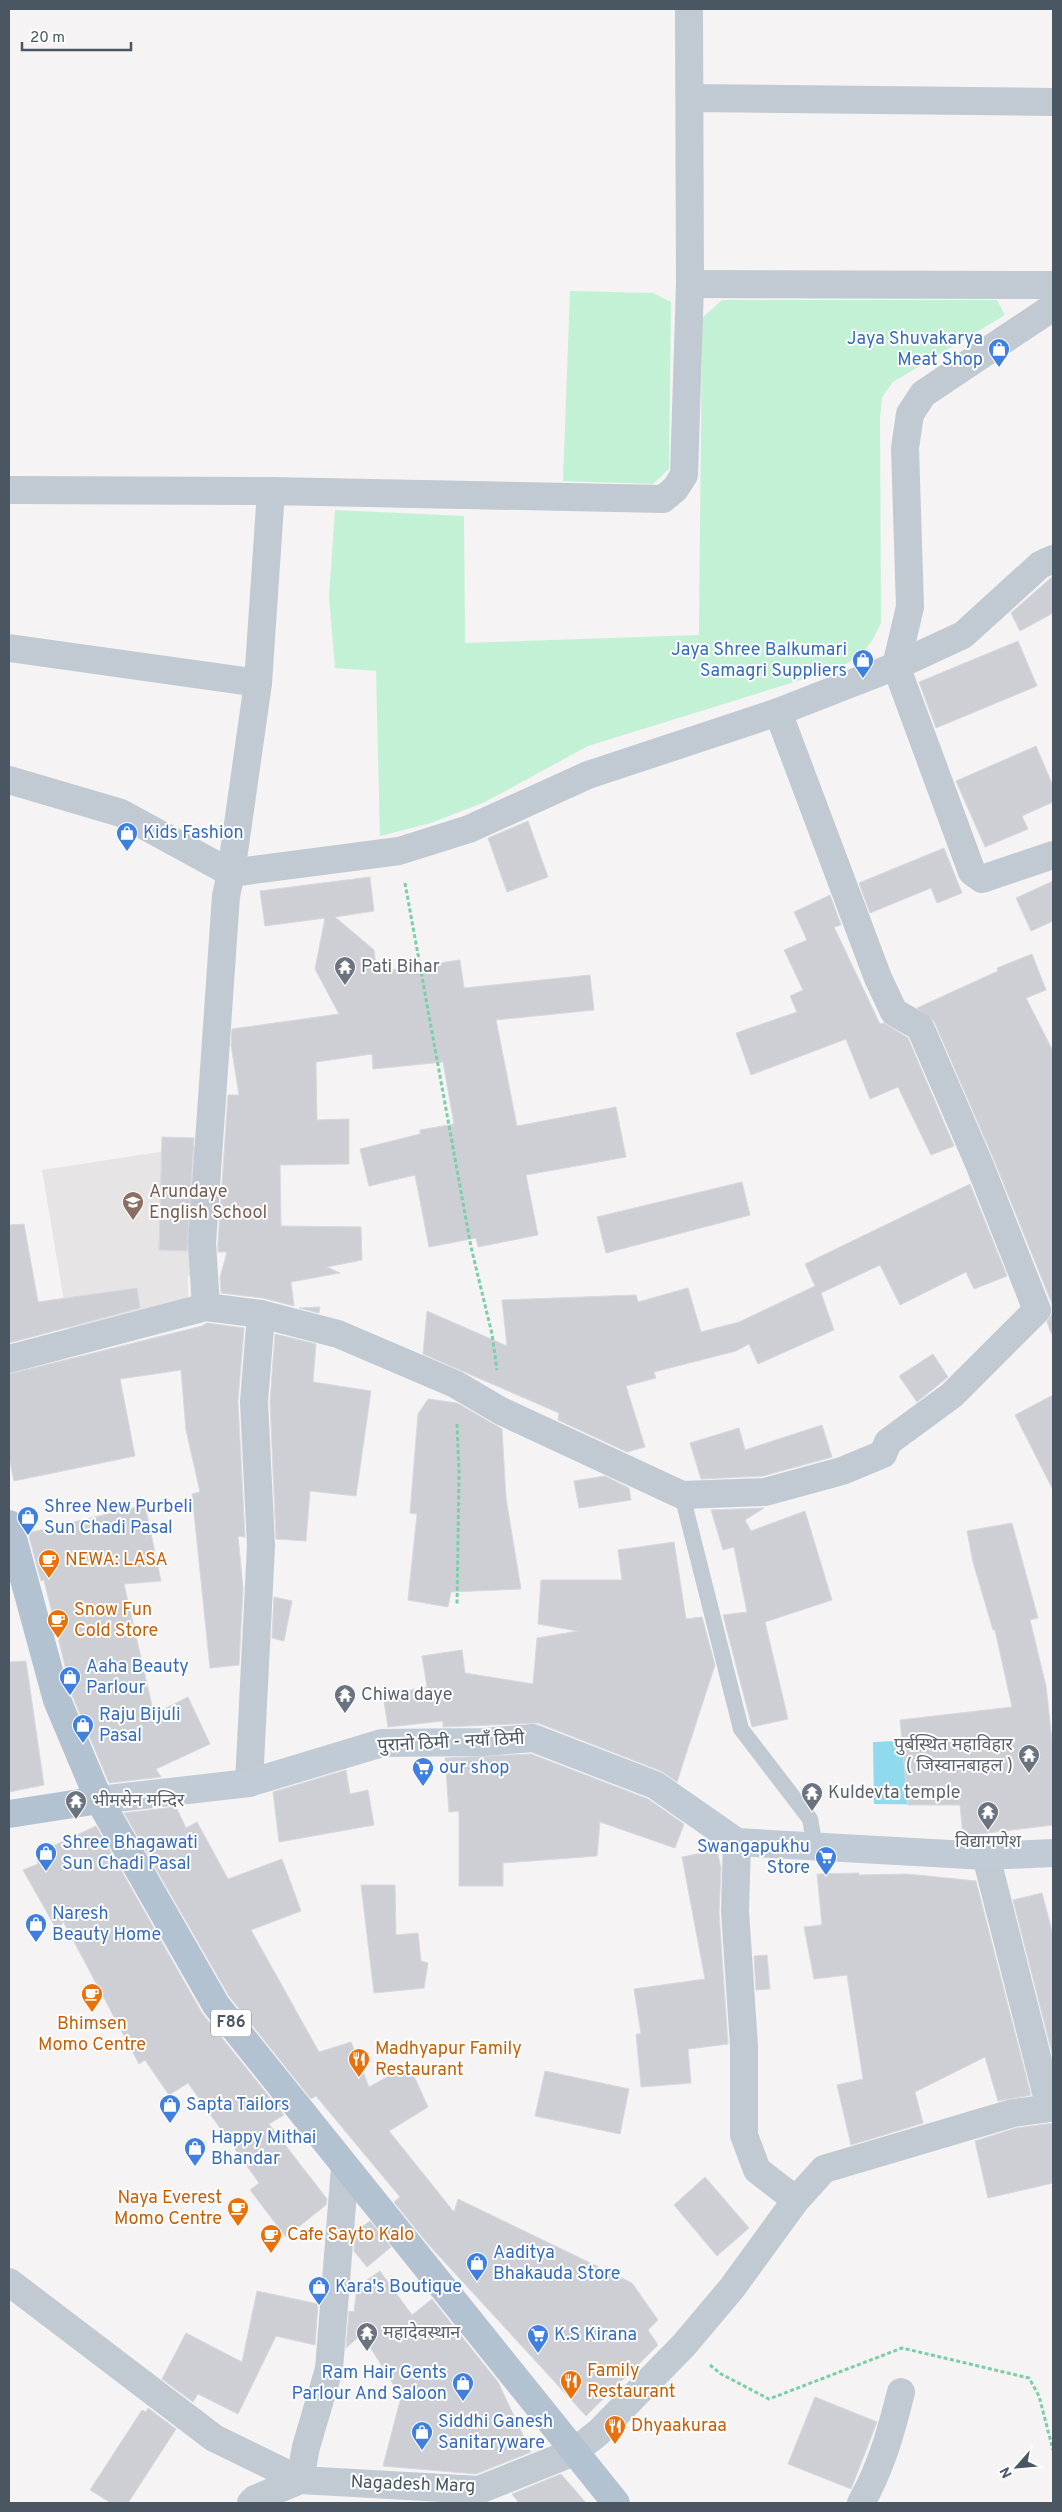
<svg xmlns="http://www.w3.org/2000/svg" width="1062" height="2512" viewBox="0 0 1062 2512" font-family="Overpass,'Noto Sans Devanagari',sans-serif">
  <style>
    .education { fill: #e6e4e5 }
    .green { fill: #c3f1d5 }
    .water { fill: #90daee }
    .building { fill: #cdcfd5; stroke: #d7d9de }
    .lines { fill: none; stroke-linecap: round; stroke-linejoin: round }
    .path { stroke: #7ad0a6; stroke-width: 3; stroke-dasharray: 4 2.5; stroke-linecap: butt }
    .service { stroke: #c1cad2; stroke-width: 16 }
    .minor { stroke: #c1cad2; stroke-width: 28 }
    .secondary { stroke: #c1cbd6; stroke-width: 28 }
    .primary { stroke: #b3c2d1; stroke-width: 28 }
    .labels { text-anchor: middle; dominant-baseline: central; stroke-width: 4; stroke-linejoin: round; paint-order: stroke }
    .shield { fill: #fff; stroke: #808990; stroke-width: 1 }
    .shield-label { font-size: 16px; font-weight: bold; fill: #4a5661 }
    .shop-label { font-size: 18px; fill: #366cbe; stroke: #fff; text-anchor: start }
    .worship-label { font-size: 18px; fill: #5b616d; stroke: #fff; text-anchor: start }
    .education-label { font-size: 18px; fill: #785e54; stroke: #fff; text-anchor: start }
    .food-label { font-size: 18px; fill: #c56008; stroke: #fff; text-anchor: start }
    .street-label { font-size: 18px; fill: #4a5661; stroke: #fff }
  </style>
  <rect width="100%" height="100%" fill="#f5f3f3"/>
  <polygon class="education" points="218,1143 214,1273 188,1276 188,1312 69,1332 42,1170"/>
  <g class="green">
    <polygon points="570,291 653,293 671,302 669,469 653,484 563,481"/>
    <path d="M722 300H997L1005 315 893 382 882 397 880 419 881 623C868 651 861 658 833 670L588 746 485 802 431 823 380 836 376 671 335 668 329 597 335 510 464 516 465 643 699 635 702 318Z"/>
  </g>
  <polygon class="water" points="936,1739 949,1805 874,1804 873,1742"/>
  <g class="building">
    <polygon points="1053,576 1053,613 1020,631 1011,613"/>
    <polygon points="1018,641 1037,686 936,728 919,682"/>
    <polygon points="1036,746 1053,786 1053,802 1022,816 1028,829 985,847 956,781"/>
    <polygon points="528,821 548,877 507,892 488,838"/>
    <polygon points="944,848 962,893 937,903 931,888 870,913 859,883"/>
    <polygon points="370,877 374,911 335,917 374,950 377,972 460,960 464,988 590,975 594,1010 496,1020 517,1126 616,1107 626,1157 526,1175 538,1235 478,1247 476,1238 429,1247 415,1175 369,1186 360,1149 420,1134 420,1130 454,1124 443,1062 373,1069 372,1054 316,1062 317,1120 349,1119 349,1164 280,1165 281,1226 361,1227 362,1260 327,1267 340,1273 291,1282 294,1306 263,1298 221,1293 220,1277 227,1252 218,1252 218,1243 228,1095 239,1095 231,1045 232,1029 339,1014 315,969 325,918 265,926 260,891"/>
    <polygon points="1053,881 1053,921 1031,931 1016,898"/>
    <polygon points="830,895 841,925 834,927 880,1024 884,1023 908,1038 954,1146 931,1155 898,1087 870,1099 846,1039 751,1075 736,1033 797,1012 790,996 803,990 784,950 807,940 794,912"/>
    <polygon points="1032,954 1046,990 1026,998 1053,1051 1053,1333 1051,1333 1047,1322 1052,1314 1052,1304 994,1160 934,1021 917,1008 998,971 997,968"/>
    <polygon points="162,1137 194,1138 187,1251 159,1250"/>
    <polygon points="742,1182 750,1215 606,1253 597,1217"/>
    <polygon points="970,1184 1007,1276 974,1289 966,1272 900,1305 880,1265 821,1293 834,1330 758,1364 749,1344 736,1351 654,1372 656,1378 626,1386 645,1447 627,1452 558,1420 559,1413 423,1354 427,1311 507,1346 502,1300 636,1295 638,1302 688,1288 701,1332 739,1322 815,1286 805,1264"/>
    <polygon points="24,1224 38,1302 137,1288 140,1308 9,1343 9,1225"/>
    <polygon points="320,1307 319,1313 299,1308"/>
    <polygon points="207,1323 244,1328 238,1401 245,1537 238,1536 243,1588 239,1665 210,1668 192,1494 200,1492 186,1430 181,1370 120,1379 135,1456 14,1481 9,1457 9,1374 202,1326"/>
    <polygon points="275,1334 316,1344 313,1382 371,1391 356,1496 310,1491 306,1541 276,1539 270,1402"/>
    <polygon points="933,1354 948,1377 917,1402 899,1376"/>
    <polygon points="1053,1395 1053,1490 1015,1415"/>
    <polygon points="428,1399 457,1403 502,1429 506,1498 521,1589 451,1592 448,1607 408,1600 417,1514 410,1513 418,1414"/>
    <polygon points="822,1425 832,1457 763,1476 701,1479 690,1443 739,1428 745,1450"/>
    <polygon points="605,1476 629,1488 631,1500 579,1508 574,1481"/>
    <polygon points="145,1505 161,1581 124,1584 154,1714 188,1697 210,1744 156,1769 161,1777 109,1783 72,1695 44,1580 41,1581 28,1533"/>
    <polygon points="764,1508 745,1520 751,1531 805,1511 832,1600 765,1622 788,1719 752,1727 723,1615 747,1612 734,1547 723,1550 711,1510"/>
    <polygon points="1012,1523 1038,1618 1030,1620 1046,1686 1053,1750 1053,1825 963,1836 960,1805 908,1805 900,1720 1012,1707 995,1630 993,1630 973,1562 967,1531"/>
    <polygon points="674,1542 686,1619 702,1617 715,1665 677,1782 661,1771 538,1723 443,1727 443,1721 388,1727 383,1695 427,1687 422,1656 462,1650 465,1673 533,1684 537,1638 578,1631 538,1624 541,1580 622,1580 618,1550"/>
    <polygon points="274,1597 292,1601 284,1641 272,1638"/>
    <polygon points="26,1661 44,1785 9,1792 9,1662"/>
    <polygon points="531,1754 648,1799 684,1824 675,1848 600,1822 597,1856 503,1863 503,1886 459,1886 459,1811 449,1812 445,1758"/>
    <polygon points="346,1770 350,1794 368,1790 374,1825 279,1842 273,1792"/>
    <polygon points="176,1807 186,1828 197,1822 228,1879 282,1859 301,1911 251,1930 319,2052 351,2042 369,2087 409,2065 428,2107 389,2131 454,2212 458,2199 632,2283 658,2320 648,2330 658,2345 586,2416 428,2244 394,2202 400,2197 316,2096 311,2099 229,1996 124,1813"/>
    <polygon points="96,1826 202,2013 284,2115 269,2124 327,2199 326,2205 286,2237 250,2190 259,2183 188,2083 169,2095 145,2060 139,2064 63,1921 58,1932 23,1870 38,1864 36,1854"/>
    <polygon points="717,1850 721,1868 719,1912 728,2044 688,2049 691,2083 641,2087 636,2034 641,2034 634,1989 705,1979 682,1857"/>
    <polygon points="859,1873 859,1875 907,1874 976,1881 1031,2095 998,2101 985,2057 915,2092 923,2123 851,2145 837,2085 863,2079 847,1975 814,1979 804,1927 822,1925 817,1874"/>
    <polygon points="361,1885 395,1885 396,1935 418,1933 421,1961 428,1963 424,1988 374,1993"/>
    <polygon points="1042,1893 1053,1935 1053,2057 1013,1900"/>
    <polygon points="767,1955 770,1989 756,1990 754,1956"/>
    <polygon points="545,2071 629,2089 620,2134 535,2116"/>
    <polygon points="1053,2123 1053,2183 988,2198 975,2141 1016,2128"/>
    <polygon points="705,2177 749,2228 717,2256 674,2205"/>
    <polygon points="370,2221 391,2247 367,2267 354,2251 355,2232"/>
    <polygon points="380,2271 412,2315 432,2299 498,2382 531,2452 476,2474 383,2466 401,2397 362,2334 346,2348 349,2311 354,2312 357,2287"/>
    <polygon points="257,2291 318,2304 315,2345 276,2336 238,2414 198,2394 193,2402 162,2379 186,2333 242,2362"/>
    <polygon points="815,2397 877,2422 851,2489 788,2464"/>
    <polygon points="148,2408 176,2429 128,2503 111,2503 90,2490 142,2410 146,2412"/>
    <polygon points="561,2474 586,2503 519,2503 512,2494"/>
  </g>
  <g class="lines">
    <g class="path">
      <polyline points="405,883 471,1247 492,1334 497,1370"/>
      <polyline points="457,1424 459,1472 457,1606"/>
      <polyline points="710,2365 721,2374 769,2399 902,2348 1029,2378 1039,2396 1053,2450"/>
    </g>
    <polyline class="service" points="682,1495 741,1729 810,1819 815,1846"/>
    <g class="minor">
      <polyline points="690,98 1053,102"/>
      <polyline points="690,284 1053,285"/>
      <polyline points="9,490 271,491"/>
      <polyline points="1053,559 1040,565 963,635 896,666 972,872 982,879 1053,855"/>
      <polyline points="9,648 258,683"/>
      <polyline points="9,780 121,813 231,873 399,851 469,829 588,775 778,712 896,666 910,607 905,448 910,414 923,394 1053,307"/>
      <polyline points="206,1307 202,1243 226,896 231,873 258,683 271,491 663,499 675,489 684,475 690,284 689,9"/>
      <polyline points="9,1359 206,1307 261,1314 338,1334 455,1384 501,1411 682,1495 765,1492 842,1471 883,1454 888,1442 952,1395 1037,1310 980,1166 920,1027 894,1012 878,978 778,712"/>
      <polyline points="249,1783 261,1546 254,1402 261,1314"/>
      <polyline points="737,1842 735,1911 744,2046 744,2135 757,2170 796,2200"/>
      <polyline points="9,2282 214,2438 300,2480 306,2447 329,2369 345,2167"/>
      <polyline points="251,2503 255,2499 300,2480 479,2490 574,2452 599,2432 684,2345 732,2288 796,2200 824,2169 1013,2113 1050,2108 986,1856"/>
      <path d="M861 2503C881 2468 891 2432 901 2392"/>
    </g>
    <polyline class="secondary" points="99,1800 249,1783 382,1743 484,1742 533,1738 655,1785 737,1842 986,1856 1053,1853"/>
    <g class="primary">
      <polyline points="9,1524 57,1700 99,1800 216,2005 616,2503"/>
      <polyline points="9,1814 99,1800"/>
    </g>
  </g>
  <defs>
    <g id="shop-pin" transform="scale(1.125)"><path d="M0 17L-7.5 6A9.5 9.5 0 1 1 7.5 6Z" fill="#3f7fe0" stroke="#fff"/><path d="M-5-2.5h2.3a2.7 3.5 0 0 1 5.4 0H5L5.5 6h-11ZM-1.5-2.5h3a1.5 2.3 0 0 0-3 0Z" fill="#fff"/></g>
    <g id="temple-pin" transform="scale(1.125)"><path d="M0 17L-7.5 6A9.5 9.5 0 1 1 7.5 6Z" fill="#6b7280" stroke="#fff"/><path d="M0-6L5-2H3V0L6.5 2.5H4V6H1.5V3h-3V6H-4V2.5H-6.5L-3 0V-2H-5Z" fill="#fff"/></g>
    <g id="school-pin" transform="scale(1.125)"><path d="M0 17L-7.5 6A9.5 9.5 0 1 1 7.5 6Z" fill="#8d6e63" stroke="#fff"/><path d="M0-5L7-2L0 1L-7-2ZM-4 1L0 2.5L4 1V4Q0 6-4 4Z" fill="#fff"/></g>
    <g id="cafe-pin" transform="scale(1.125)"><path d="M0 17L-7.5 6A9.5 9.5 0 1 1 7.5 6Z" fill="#e8710a" stroke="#fff"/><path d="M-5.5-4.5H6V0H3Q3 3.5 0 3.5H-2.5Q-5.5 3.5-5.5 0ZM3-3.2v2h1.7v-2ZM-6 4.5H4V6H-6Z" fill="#fff"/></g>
    <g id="supermarket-pin" transform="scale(1.125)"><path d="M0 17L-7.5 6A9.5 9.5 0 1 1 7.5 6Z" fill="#3f7fe0" stroke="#fff"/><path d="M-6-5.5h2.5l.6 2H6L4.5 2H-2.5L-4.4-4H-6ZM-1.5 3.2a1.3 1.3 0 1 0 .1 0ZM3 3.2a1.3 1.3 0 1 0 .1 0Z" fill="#fff"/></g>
    <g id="restaurant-pin" transform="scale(1.125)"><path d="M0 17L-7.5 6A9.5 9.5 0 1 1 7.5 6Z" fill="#e8710a" stroke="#fff"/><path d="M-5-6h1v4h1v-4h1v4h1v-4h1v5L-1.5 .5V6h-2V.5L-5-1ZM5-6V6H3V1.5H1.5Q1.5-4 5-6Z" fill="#fff"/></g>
  </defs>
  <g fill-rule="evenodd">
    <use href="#shop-pin" x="999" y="349"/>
    <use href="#shop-pin" x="863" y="660"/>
    <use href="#shop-pin" x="127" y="833"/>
    <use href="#temple-pin" x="345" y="967"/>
    <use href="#school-pin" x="133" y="1202"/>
    <use href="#shop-pin" x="28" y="1517"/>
    <use href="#cafe-pin" x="49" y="1560"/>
    <use href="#cafe-pin" x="58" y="1620"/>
    <use href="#shop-pin" x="70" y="1677"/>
    <use href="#temple-pin" x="345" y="1695"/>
    <use href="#shop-pin" x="83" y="1725"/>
    <use href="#temple-pin" x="1029" y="1755"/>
    <use href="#supermarket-pin" x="423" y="1768"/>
    <use href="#temple-pin" x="812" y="1793"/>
    <use href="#temple-pin" x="76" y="1801"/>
    <use href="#temple-pin" x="988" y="1812"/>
    <use href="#shop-pin" x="46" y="1853"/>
    <use href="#supermarket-pin" x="826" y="1857"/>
    <use href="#shop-pin" x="36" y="1924"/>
    <use href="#cafe-pin" x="92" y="1994"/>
    <use href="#restaurant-pin" x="359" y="2059"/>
    <use href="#shop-pin" x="170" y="2105"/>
    <use href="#shop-pin" x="195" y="2148"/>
    <use href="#cafe-pin" x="238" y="2208"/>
    <use href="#cafe-pin" x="271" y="2235"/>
    <use href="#shop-pin" x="477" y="2263"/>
    <use href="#shop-pin" x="319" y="2287"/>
    <use href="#temple-pin" x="367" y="2333"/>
    <use href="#supermarket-pin" x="538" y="2335"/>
    <use href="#restaurant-pin" x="571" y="2381"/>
    <use href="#shop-pin" x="463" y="2383"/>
    <use href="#restaurant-pin" x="615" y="2426"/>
    <use href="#shop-pin" x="422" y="2432"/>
  </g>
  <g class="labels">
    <rect class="shield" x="211" y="2009.5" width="40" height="27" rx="4"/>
    <g class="shield-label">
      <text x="231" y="2023">F86</text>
    </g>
    <g class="shop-label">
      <text x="983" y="339" text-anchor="end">Jaya Shuvakarya<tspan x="983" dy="21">Meat Shop</tspan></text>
      <text x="847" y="650" text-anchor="end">Jaya Shree Balkumari<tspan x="847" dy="21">Samagri Suppliers</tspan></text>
      <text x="143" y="833">Kids Fashion</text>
      <text x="44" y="1507">Shree New Purbeli<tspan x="44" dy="21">Sun Chadi Pasal</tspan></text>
      <text x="86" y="1667">Aaha Beauty<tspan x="86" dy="21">Parlour</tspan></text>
      <text x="99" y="1715">Raju Bijuli<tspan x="99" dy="21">Pasal</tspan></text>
      <text x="439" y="1768">our shop</text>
      <text x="62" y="1843">Shree Bhagawati<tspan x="62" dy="21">Sun Chadi Pasal</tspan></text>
      <text x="810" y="1847" text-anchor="end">Swangapukhu<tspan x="810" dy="21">Store</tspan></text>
      <text x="52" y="1914">Naresh<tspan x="52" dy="21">Beauty Home</tspan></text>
      <text x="186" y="2105">Sapta Tailors</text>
      <text x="211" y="2138">Happy Mithai<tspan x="211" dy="21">Bhandar</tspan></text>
      <text x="493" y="2253">Aaditya<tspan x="493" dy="21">Bhakauda Store</tspan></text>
      <text x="335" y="2287">Kara's Boutique</text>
      <text x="554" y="2335">K.S Kirana</text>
      <text x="447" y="2373" text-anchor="end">Ram Hair Gents<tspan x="447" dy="21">Parlour And Saloon</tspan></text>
      <text x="438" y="2422">Siddhi Ganesh<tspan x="438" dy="21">Sanitaryware</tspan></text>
    </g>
    <g class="worship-label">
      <text x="361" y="967">Pati Bihar</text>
      <text x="361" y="1695">Chiwa daye</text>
      <text x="1013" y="1745" text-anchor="end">पुर्बस्थित महाविहार<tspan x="1013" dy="21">( जिस्वानबाहल )</tspan></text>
      <text x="828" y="1793">Kuldevta temple</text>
      <text x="92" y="1801">भीमसेन मन्दिर</text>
      <text x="988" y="1842" text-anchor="middle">विद्यागणेश</text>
      <text x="383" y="2333">महादेवस्थान</text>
    </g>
    <g class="education-label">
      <text x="149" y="1192">Arundaye<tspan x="149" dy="21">English School</tspan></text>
    </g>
    <g class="food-label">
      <text x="65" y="1560">NEWA: LASA</text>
      <text x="74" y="1610">Snow Fun<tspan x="74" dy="21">Cold Store</tspan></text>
      <text x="92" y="2024" text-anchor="middle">Bhimsen<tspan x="92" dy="21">Momo Centre</tspan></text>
      <text x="375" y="2049">Madhyapur Family<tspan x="375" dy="21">Restaurant</tspan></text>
      <text x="222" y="2198" text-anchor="end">Naya Everest<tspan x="222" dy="21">Momo Centre</tspan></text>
      <text x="287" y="2235">Cafe Sayto Kalo</text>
      <text x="587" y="2371">Family<tspan x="587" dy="21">Restaurant</tspan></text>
      <text x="631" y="2426">Dhyaakuraa</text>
    </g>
    <g class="street-label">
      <text transform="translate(451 1743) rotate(-3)">पुरानो ठिमी - नयाँ ठिमी</text>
      <text transform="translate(413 2485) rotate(2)">Nagadesh Marg</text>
    </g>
  </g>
  <rect width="1062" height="2512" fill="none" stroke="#4a5661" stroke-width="20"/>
  <g transform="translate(1017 2467) rotate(243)" stroke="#ffffff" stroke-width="4" paint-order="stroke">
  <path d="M0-4L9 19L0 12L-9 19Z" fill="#4a5661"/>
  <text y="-8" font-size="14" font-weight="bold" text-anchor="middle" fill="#4a5661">N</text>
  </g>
  <path d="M22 42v8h109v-8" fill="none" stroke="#4a5661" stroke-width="2.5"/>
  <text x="30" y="42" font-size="15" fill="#4a5661" stroke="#ffffff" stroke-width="4" paint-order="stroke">20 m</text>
</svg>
